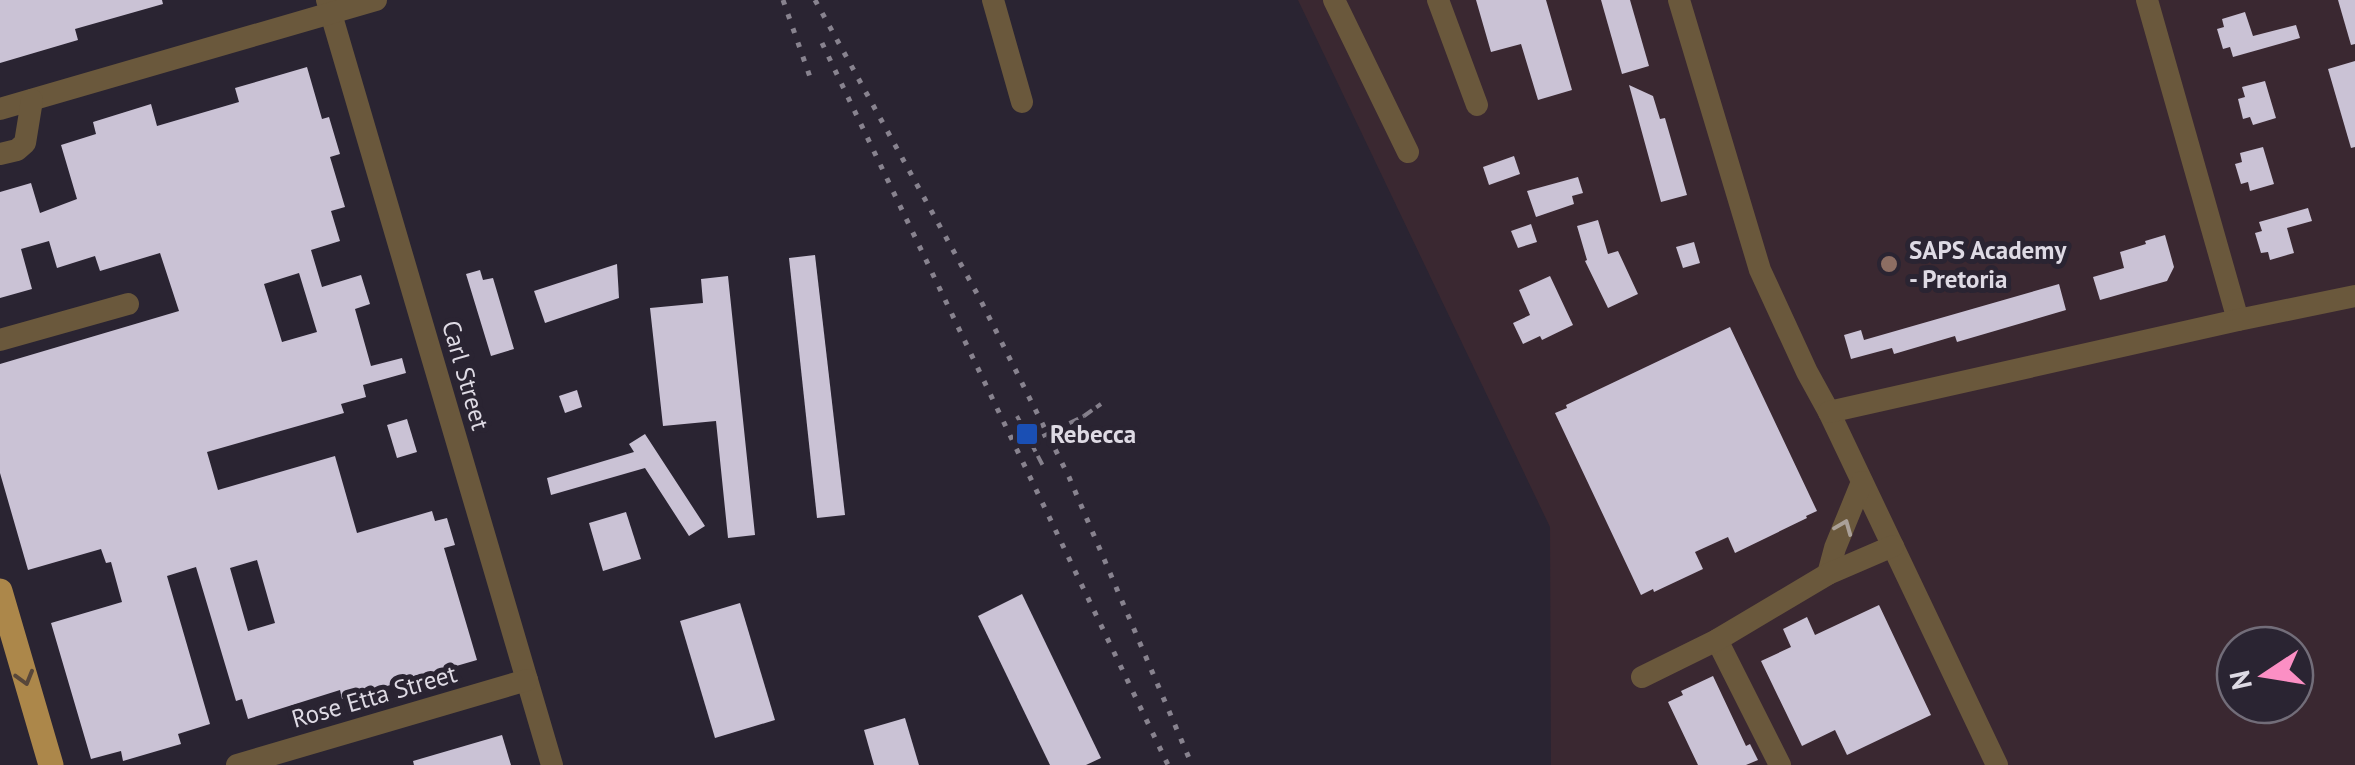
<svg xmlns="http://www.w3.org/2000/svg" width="2355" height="765" viewBox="0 0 2355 765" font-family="'PT Sans',sans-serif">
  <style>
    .education { fill: #3a2831; fill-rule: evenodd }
    .building { fill: #cac2d5; fill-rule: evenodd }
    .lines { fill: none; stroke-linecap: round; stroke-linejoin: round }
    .path { stroke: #85808c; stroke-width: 4; stroke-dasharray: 10 5; stroke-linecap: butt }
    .minor { stroke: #6a583c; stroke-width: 22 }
    .major { stroke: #ac874a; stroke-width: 25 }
    .rail { stroke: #88838f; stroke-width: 5; stroke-dasharray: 5 10; stroke-linecap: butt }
    .path-bridge { stroke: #85808c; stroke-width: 4; stroke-dasharray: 10 5; stroke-linecap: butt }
    .oneway { stroke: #aaa098 }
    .oneway2 { stroke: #58473a }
    .education-dot { fill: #8d6e63; stroke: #2a2432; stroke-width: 4 }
    .transit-dot { fill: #1a4fb4; stroke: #2a2432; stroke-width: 4 }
    .labels { text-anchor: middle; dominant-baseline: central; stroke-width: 10; stroke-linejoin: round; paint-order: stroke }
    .poi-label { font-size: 25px; font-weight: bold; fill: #dedae4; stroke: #2a2432; text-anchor: start }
    .street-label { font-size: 25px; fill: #dedae4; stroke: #2a2432 }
  </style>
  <rect width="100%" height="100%" fill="#2a2432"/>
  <path class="education" d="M1298 0H2355V765H1551L1550 527ZM2235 645H2295V705H2235Z"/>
  <g class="building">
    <polygon points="0,0 162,0 163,4 75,29 78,40 0,63"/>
    <polygon points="1476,0 1546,0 1572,90 1538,100 1521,44 1491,52"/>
    <polygon points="1601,0 1630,0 1649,66 1622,74"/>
    <polygon points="2338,0 2355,0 2355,44 2351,45"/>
    <polygon points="2245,12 2253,36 2296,25 2300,38 2233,57 2230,47 2223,49 2217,29 2224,27 2222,19"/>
    <polygon points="2355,61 2355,147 2351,148 2328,69"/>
    <path d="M307 67 322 119 329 117 340 154 330 157 345 207 331 211 340 241 311 250 322 287 361 275 370 304 355 309 371 366 402 358 406 373 363 385 366 397 341 404 344 413 207 452 218 490 335 456 357 533 432 511 435 521 447 518 455 545 444 548 477 660 342 699 340 690 248 719 242 699 236 701 196 567 167 576 210 724 178 734 181 744 123 761 121 751 91 759 51 623 122 602 111 562 106 563 101 549 28 570 0 473V364L179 311 160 253 100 271 95 256 57 268 49 241 21 249 32 289 0 298V192L31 183 40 213 77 199 61 145 96 134 93 122 151 104 157 126 239 102 235 88ZM299 273 317 332 282 342 264 284ZM257 560 275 623 248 631 230 568Z"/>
    <polygon points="2265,81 2276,118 2253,125 2250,117 2243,119 2238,99 2245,97 2242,87"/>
    <polygon points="1629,85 1653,96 1660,119 1665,118 1687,195 1661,202"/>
    <polygon points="2263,147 2274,184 2250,191 2248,182 2241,184 2235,164 2242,162 2240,153"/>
    <polygon points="1514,156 1520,174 1489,185 1483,167"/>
    <polygon points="1578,177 1583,193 1572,196 1574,204 1536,217 1527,191"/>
    <polygon points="2308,208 2312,221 2287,228 2294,253 2270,260 2268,252 2261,253 2255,233 2262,231 2259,222"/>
    <polygon points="1598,220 1608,254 1618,251 1638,294 1608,308 1585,261 1587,260 1577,226"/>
    <polygon points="1531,224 1537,242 1518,248 1511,231"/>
    <polygon points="2165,235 2174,267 2167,281 2100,300 2093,277 2124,268 2120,252 2146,244 2145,241"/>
    <polygon points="1694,242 1700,263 1683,268 1676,247"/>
    <polygon points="815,255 845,515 817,518 789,258"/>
    <polygon points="617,264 619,298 545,323 534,291"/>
    <polygon points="480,270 483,280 493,278 514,349 491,356 466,274"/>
    <polygon points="728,276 755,535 728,538 716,421 663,426 650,308 703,303 701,279"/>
    <polygon points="1550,276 1573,325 1542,340 1540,336 1523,344 1513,323 1530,315 1519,290"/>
    <polygon points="2059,284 2066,310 1957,342 1955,336 1894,354 1892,348 1851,359 1844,335 1861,330 1864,340"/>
    <polygon points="1730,327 1817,511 1806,516 1807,518 1735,553 1728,537 1695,552 1703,569 1654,592 1653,589 1641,595 1555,413 1567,408 1566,405"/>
    <polygon points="577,390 582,407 565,413 559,396"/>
    <polygon points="407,419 417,452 397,458 387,425"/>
    <polygon points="645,434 705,526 689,536 645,468 551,495 547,478 634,452 629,444"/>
    <polygon points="626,512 641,559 603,571 589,523"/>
    <polygon points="1022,594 1101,758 1086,765 1050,765 978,616"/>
    <polygon points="740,603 775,720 715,738 680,621"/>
    <polygon points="1879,605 1931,715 1847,755 1835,730 1802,746 1761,661 1791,647 1783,629 1807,617 1815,635"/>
    <polygon points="1713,676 1746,746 1750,744 1758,760 1746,765 1698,765 1668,702 1683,695 1681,691"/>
    <polygon points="905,718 919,765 874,765 864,730"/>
    <polygon points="502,735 511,765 414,765 413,761"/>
  </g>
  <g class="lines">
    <g class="path">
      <polyline points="1017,416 1043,466"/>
      <polyline points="1084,416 1101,404"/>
    </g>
    <g class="minor">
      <polyline points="327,0 552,765"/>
      <polyline points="993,0 1022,102"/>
      <polyline points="1334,0 1408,152"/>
      <polyline points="1438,0 1477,105"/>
      <polyline points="1679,0 1760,270 1807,372 1829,412 1997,765"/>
      <polyline points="2147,0 2238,320"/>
      <polyline points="0,109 376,0"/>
      <polyline points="0,154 17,150 25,143 32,100"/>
      <polyline points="0,340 128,304"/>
      <polyline points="1829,412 2238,320 2355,296"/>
      <polyline points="1828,574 1835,548 1862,482"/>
      <polyline points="1717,640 1780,765"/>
      <polyline points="1642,677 1717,640 1828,574 1893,546"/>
      <polyline points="237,765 527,680"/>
    </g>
    <polyline class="major" points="0,591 51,765"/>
    <g class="rail">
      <polyline points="783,0 810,77"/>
      <polyline points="815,0 980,299 1069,477 1192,765"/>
      <polyline points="822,43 1168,765"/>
    </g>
    <polyline class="path-bridge" points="1029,443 1084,416"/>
  </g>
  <defs><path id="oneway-chevron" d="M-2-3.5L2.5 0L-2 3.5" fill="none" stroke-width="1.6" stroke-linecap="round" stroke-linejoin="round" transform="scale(2.5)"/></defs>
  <use class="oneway" href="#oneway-chevron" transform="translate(1844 527) rotate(-68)"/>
  <use class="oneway2" href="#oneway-chevron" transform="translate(25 678) rotate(74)"/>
  <circle class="education-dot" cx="1889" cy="264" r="10"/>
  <rect class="transit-dot" x="1015" y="422" width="24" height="24" rx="5"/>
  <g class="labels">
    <g class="poi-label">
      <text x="1909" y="250">SAPS Academy<tspan x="1909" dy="29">- Pretoria</tspan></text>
      <text x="1050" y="434">Rebecca</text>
    </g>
    <g class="street-label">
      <text transform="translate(466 375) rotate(74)">Carl Street</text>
      <text transform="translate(374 696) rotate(-16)">Rose Etta Street</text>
    </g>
  </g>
  <g transform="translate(2265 675) rotate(258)"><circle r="48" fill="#2a2432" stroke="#726d79" stroke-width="2.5"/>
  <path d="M0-8L18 38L0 25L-18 38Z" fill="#fb8fc4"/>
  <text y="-15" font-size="28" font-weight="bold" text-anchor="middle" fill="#dedae4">N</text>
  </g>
</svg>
